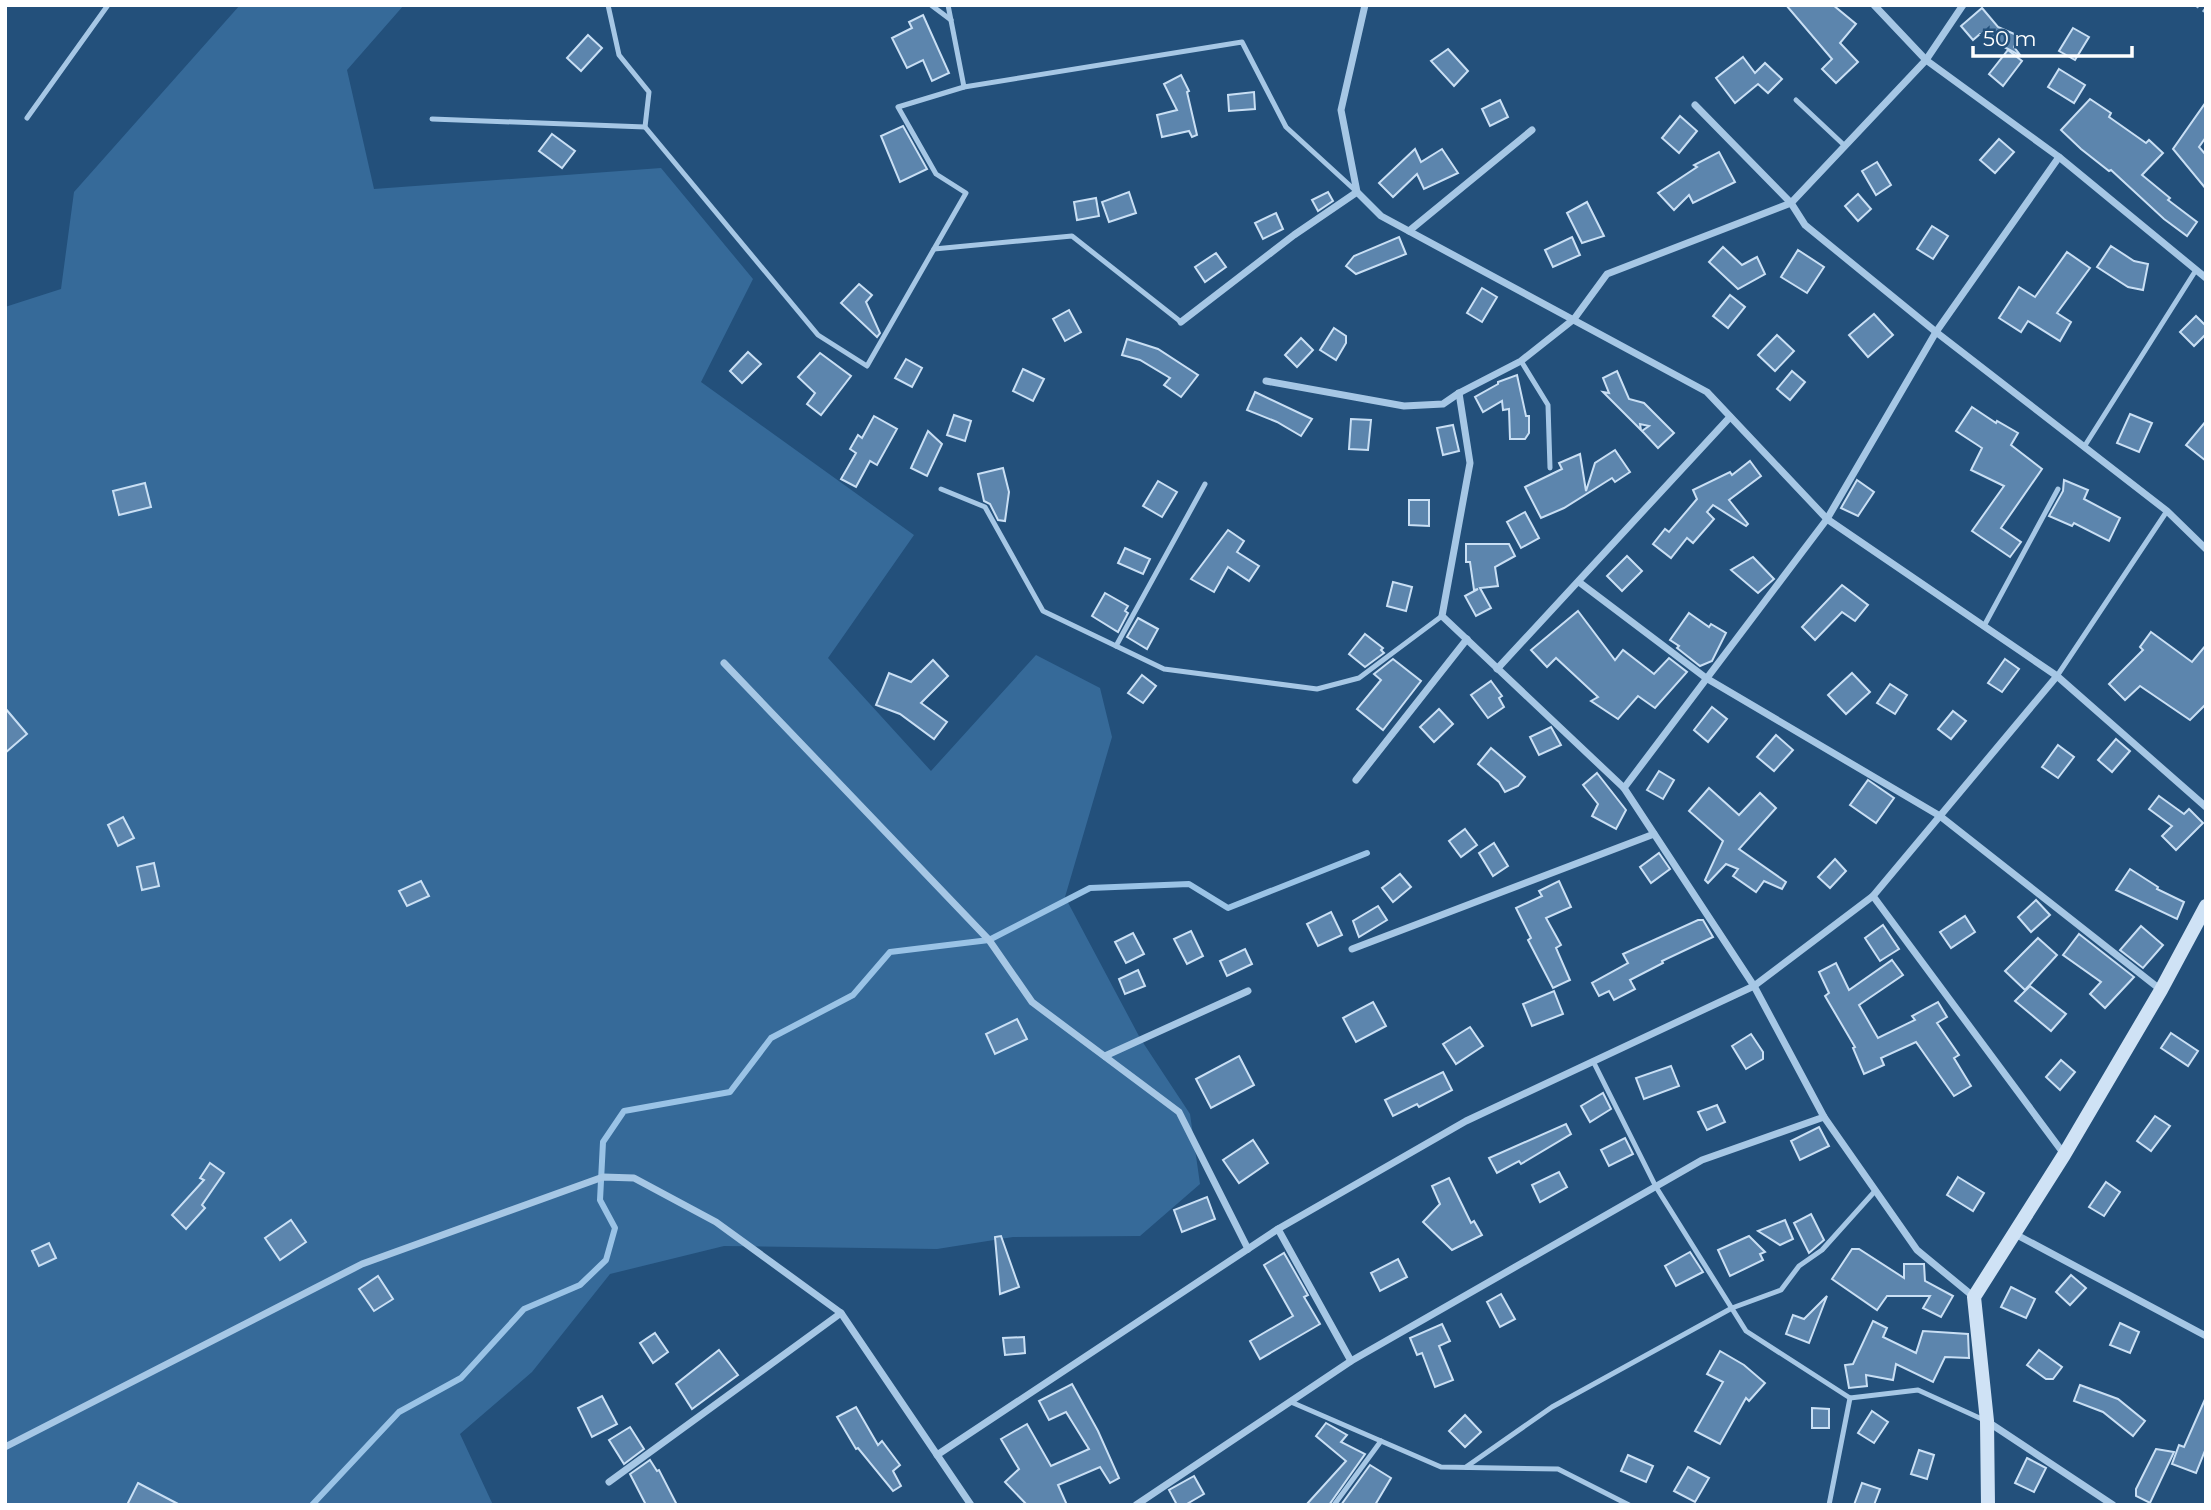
<svg xmlns="http://www.w3.org/2000/svg" width="2211" height="1510" viewBox="0 0 2211 1510" font-family="Montserrat,sans-serif">
  <style>
    .green { fill: #366a99 }
    .lines { fill: none; stroke-linecap: round; stroke-linejoin: round }
    .stream { stroke: #9ac3e6; stroke-width: 6 }
    .building { fill: #5c85ad; stroke: #c9dff4; stroke-width: 2 }
    .path { stroke: #a6c7e5; stroke-width: 3.5; stroke-dasharray: 3.5 5; stroke-linecap: butt }
    .lane { stroke: #a6c7e5; stroke-width: 5 }
    .street { stroke: #a6c7e5; stroke-width: 7 }
    .secondary { stroke: #cfe2f5; stroke-width: 14 }
  </style>
  <rect width="100%" height="100%" fill="#23507b"/>
  <polygon class="green" points="240,5 404,5 347,70 374,189 661,168 753,279 701,382 914,535 828,658 931,771 1036,655 1100,688 1112,737 1065,897 1140,1038 1190,1114 1200,1184 1140,1236 1013,1237 937,1249 724,1246 610,1274 532,1372 460,1434 493,1505 5,1505 5,307 61,289 74,192"/>
  <g class="lines">
    <polyline class="stream" points="312,1505 399,1412 461,1378 524,1309 580,1285 606,1260 615,1228 600,1200 603,1142 624,1111 730,1092 771,1038 853,995 890,952 989,940 1090,888 1189,884 1228,908 1367,853"/>
  </g>
  <g class="building">
    <polygon points="1786,5 1833,5 1856,24 1840,43 1858,62 1836,83 1822,69 1832,59"/>
    <polygon points="1982,8 1998,27 2019,36 2014,47 2021,56 1980,34 1973,40 1961,26"/>
    <polygon points="923,15 949,73 932,81 923,60 907,68 892,38 912,28 909,22"/>
    <polygon points="2073,28 2089,37 2075,60 2059,51"/>
    <polygon points="588,35 602,48 581,71 567,58"/>
    <polygon points="1448,49 1468,71 1454,86 1431,61"/>
    <polygon points="2008,50 2022,61 2003,86 1989,74"/>
    <polygon points="1743,57 1755,73 1765,63 1782,79 1768,93 1758,84 1735,103 1716,78"/>
    <polygon points="2059,69 2085,85 2074,103 2048,87"/>
    <polygon points="1181,75 1189,91 1187,92 1197,135 1192,137 1189,131 1162,137 1157,115 1177,110 1164,84"/>
    <polygon points="1254,92 1255,109 1229,111 1228,95"/>
    <polygon points="2090,99 2111,113 2109,117 2146,143 2149,140 2163,153 2142,175 2170,198 2168,200 2197,222 2187,236 2164,219 2111,170 2109,171 2081,149 2061,130"/>
    <polygon points="1500,100 1508,117 1490,126 1482,109"/>
    <polygon points="2206,102 2206,137 2199,147 2206,155 2206,189 2173,149"/>
    <polygon points="1680,116 1697,131 1679,153 1662,138"/>
    <polygon points="903,126 927,169 900,182 881,136"/>
    <polygon points="552,134 575,151 562,168 539,151"/>
    <polygon points="1999,139 2014,152 1995,173 1980,160"/>
    <polygon points="1415,149 1421,162 1442,149 1458,173 1424,189 1417,174 1393,197 1379,183"/>
    <polygon points="1719,152 1735,182 1693,203 1689,195 1674,210 1658,193 1697,167 1694,165"/>
    <polygon points="1877,162 1891,185 1876,195 1862,171"/>
    <polygon points="1129,192 1136,213 1109,222 1102,202"/>
    <polygon points="1328,192 1333,201 1318,211 1312,200"/>
    <polygon points="1858,194 1871,209 1858,221 1845,206"/>
    <polygon points="1096,198 1099,216 1077,220 1074,202"/>
    <polygon points="1587,202 1604,236 1582,243 1567,213"/>
    <polygon points="1276,213 1283,229 1263,239 1255,223"/>
    <polygon points="1932,226 1948,236 1933,259 1917,249"/>
    <polygon points="1399,237 1406,254 1356,274 1346,266 1354,256"/>
    <polygon points="1572,237 1580,255 1553,267 1545,250"/>
    <polygon points="2111,246 2134,261 2148,264 2143,290 2128,287 2097,267"/>
    <polygon points="1723,247 1742,265 1757,257 1765,274 1738,289 1709,262"/>
    <polygon points="1798,250 1824,267 1807,293 1781,277"/>
    <polygon points="2067,252 2090,268 2057,313 2071,322 2060,341 2028,321 2021,332 1999,318 2019,287 2035,297"/>
    <polygon points="1216,253 1226,267 1205,282 1195,267"/>
    <polygon points="859,284 872,295 866,302 880,333 877,337 841,303"/>
    <polygon points="1482,288 1497,297 1482,322 1467,313"/>
    <polygon points="1730,295 1745,307 1728,328 1713,316"/>
    <polygon points="1069,310 1081,332 1065,341 1053,319"/>
    <polygon points="1874,314 1893,335 1868,357 1849,335"/>
    <polygon points="2196,316 2206,326 2206,334 2194,346 2180,332"/>
    <polygon points="1334,328 1346,336 1346,343 1336,360 1320,350"/>
    <polygon points="1777,335 1794,351 1775,371 1758,355"/>
    <polygon points="1301,338 1313,350 1297,367 1285,355"/>
    <polygon points="1127,339 1158,349 1198,375 1181,397 1164,385 1170,378 1140,360 1122,355"/>
    <polygon points="748,352 761,364 742,383 730,371"/>
    <polygon points="820,353 851,376 821,415 807,404 815,393 798,377"/>
    <polygon points="906,359 922,368 912,387 895,378"/>
    <polygon points="1023,369 1044,379 1033,401 1013,391"/>
    <polygon points="1617,371 1629,399 1644,403 1674,433 1658,448 1642,431 1649,426 1640,424 1641,430 1603,392 1609,393 1603,378"/>
    <polygon points="1792,371 1805,382 1790,400 1777,389"/>
    <polygon points="1517,375 1526,416 1529,416 1529,433 1525,439 1510,439 1509,409 1503,410 1502,401 1483,412 1475,397 1498,384 1498,382"/>
    <polygon points="1255,392 1312,419 1301,436 1277,422 1247,410"/>
    <polygon points="1972,407 1996,423 1997,421 2018,433 2011,445 2042,469 2001,528 2021,542 2010,557 1972,531 2004,486 1971,470 1982,448 1956,431"/>
    <polygon points="2130,414 2152,423 2139,452 2117,443"/>
    <polygon points="954,415 971,421 965,441 947,435"/>
    <polygon points="874,416 897,429 877,465 870,461 856,487 841,479 856,453 850,449 858,435 862,438"/>
    <polygon points="1351,419 1371,420 1368,450 1349,449"/>
    <polygon points="2206,421 2206,461 2186,445"/>
    <polygon points="1453,425 1459,451 1443,455 1437,428"/>
    <polygon points="928,431 942,444 927,476 911,468"/>
    <polygon points="1615,450 1630,472 1615,482 1612,478 1564,508 1541,518 1525,487 1562,469 1559,463 1580,454 1586,491 1595,463"/>
    <polygon points="1750,461 1761,476 1729,500 1748,524 1746,526 1713,505 1707,512 1714,519 1693,543 1687,538 1671,558 1653,544 1665,529 1669,532 1697,499 1693,490 1730,472 1732,475"/>
    <polygon points="1003,468 1009,492 1005,521 998,520 990,504 984,501 978,474"/>
    <polygon points="1857,480 1874,492 1858,516 1841,508"/>
    <polygon points="2064,480 2088,490 2084,499 2120,518 2109,541 2074,523 2072,526 2049,516 2063,491"/>
    <polygon points="1158,481 1177,492 1162,517 1143,506"/>
    <polygon points="145,483 151,507 119,515 113,491"/>
    <polygon points="1409,500 1429,500 1429,526 1409,525"/>
    <polygon points="1525,512 1539,538 1521,548 1507,522"/>
    <polygon points="1228,530 1244,541 1237,552 1259,566 1249,581 1228,567 1214,592 1191,579"/>
    <polygon points="1466,544 1509,544 1515,556 1495,567 1498,586 1480,588 1491,608 1476,616 1465,596 1478,589 1474,590 1470,562 1466,562"/>
    <polygon points="1125,548 1150,559 1143,574 1118,563"/>
    <polygon points="1627,556 1642,571 1622,591 1607,576"/>
    <polygon points="1753,557 1774,579 1758,593 1731,570"/>
    <polygon points="1393,582 1412,587 1406,611 1387,606"/>
    <polygon points="1842,585 1868,605 1855,621 1842,612 1815,640 1802,627"/>
    <polygon points="1105,593 1128,606 1125,611 1128,613 1118,632 1092,616"/>
    <polygon points="1578,611 1615,660 1623,650 1654,674 1669,658 1687,672 1655,708 1638,696 1618,719 1591,701 1598,697 1556,658 1547,667 1531,650"/>
    <polygon points="1689,613 1709,627 1711,624 1726,633 1712,661 1700,666 1677,648 1679,646 1670,640"/>
    <polygon points="1138,618 1158,629 1147,649 1127,637"/>
    <polygon points="2151,632 2192,662 2206,645 2206,704 2190,720 2140,686 2125,700 2109,684 2143,650 2140,647"/>
    <polygon points="1365,634 1383,648 1381,650 1384,653 1365,667 1349,654"/>
    <polygon points="1393,659 1421,681 1383,730 1357,709 1381,680 1374,674"/>
    <polygon points="2005,659 2019,669 2002,692 1988,683"/>
    <polygon points="933,660 948,676 921,703 947,722 934,739 900,714 876,705 889,673 911,682"/>
    <polygon points="1852,673 1870,692 1846,714 1828,695"/>
    <polygon points="1142,675 1156,686 1143,703 1128,693"/>
    <polygon points="1491,681 1502,696 1499,698 1504,707 1488,718 1471,695"/>
    <polygon points="1890,684 1907,695 1895,714 1877,703"/>
    <polygon points="1712,707 1727,719 1708,742 1694,730"/>
    <polygon points="5,708 27,734 5,753"/>
    <polygon points="1439,709 1453,724 1434,742 1420,727"/>
    <polygon points="1953,711 1966,721 1951,739 1938,729"/>
    <polygon points="1551,727 1561,745 1539,755 1530,737"/>
    <polygon points="1776,735 1793,750 1774,771 1757,757"/>
    <polygon points="2116,739 2130,751 2112,772 2098,760"/>
    <polygon points="2058,745 2074,757 2058,778 2042,767"/>
    <polygon points="1491,748 1525,777 1518,786 1505,792 1499,782 1478,764"/>
    <polygon points="1659,771 1674,780 1663,799 1647,790"/>
    <polygon points="1597,773 1626,810 1616,829 1592,816 1598,804 1583,785"/>
    <polygon points="1868,780 1894,798 1876,823 1850,805"/>
    <polygon points="1709,788 1739,815 1760,793 1776,808 1739,849 1786,882 1782,889 1764,881 1756,892 1733,876 1738,869 1726,864 1708,883 1705,880 1723,841 1689,811"/>
    <polygon points="2159,796 2184,814 2189,809 2203,823 2176,850 2162,836 2172,826 2149,809"/>
    <polygon points="123,817 134,838 118,846 108,825"/>
    <polygon points="1465,829 1477,845 1461,857 1449,841"/>
    <polygon points="1494,843 1508,866 1493,876 1479,853"/>
    <polygon points="1659,853 1670,869 1651,883 1640,867"/>
    <polygon points="1835,859 1846,871 1830,888 1818,877"/>
    <polygon points="154,863 159,886 142,890 137,867"/>
    <polygon points="2130,869 2158,887 2157,889 2184,902 2177,919 2116,890"/>
    <polygon points="1400,874 1411,887 1393,902 1382,888"/>
    <polygon points="421,881 429,896 407,906 399,891"/>
    <polygon points="1559,881 1571,907 1546,918 1561,945 1556,948 1570,980 1553,988 1528,940 1531,938 1516,908 1542,896 1539,891"/>
    <polygon points="2036,900 2050,915 2031,932 2018,917"/>
    <polygon points="1378,906 1387,920 1359,937 1353,921"/>
    <polygon points="1331,912 1342,935 1318,946 1307,924"/>
    <polygon points="1965,916 1975,932 1951,948 1940,932"/>
    <polygon points="1698,920 1703,920 1713,937 1662,961 1663,963 1630,980 1635,989 1614,1000 1609,991 1599,996 1592,983 1628,963 1623,954"/>
    <polygon points="1883,925 1899,949 1880,961 1865,938"/>
    <polygon points="2141,926 2163,945 2143,968 2120,950"/>
    <polygon points="1191,931 1203,956 1187,964 1174,939"/>
    <polygon points="1133,933 1144,954 1126,963 1115,942"/>
    <polygon points="2079,934 2134,977 2105,1008 2090,994 2101,982 2063,955"/>
    <polygon points="2038,938 2057,955 2025,990 2005,971"/>
    <polygon points="1245,949 1252,964 1227,976 1220,961"/>
    <polygon points="1892,960 1903,975 1859,1005 1878,1038 1915,1020 1912,1016 1938,1002 1947,1017 1937,1023 1959,1055 1954,1058 1971,1086 1954,1096 1916,1042 1881,1058 1884,1065 1864,1074 1853,1048 1855,1047 1825,996 1829,993 1819,972 1836,963 1849,990"/>
    <polygon points="1138,970 1145,986 1125,994 1119,979"/>
    <polygon points="2030,986 2066,1014 2051,1031 2015,1001"/>
    <polygon points="1554,991 1563,1014 1532,1026 1523,1004"/>
    <polygon points="1373,1002 1386,1026 1356,1042 1343,1018"/>
    <polygon points="1017,1019 1027,1039 995,1054 986,1034"/>
    <polygon points="1470,1027 1483,1046 1456,1064 1443,1044"/>
    <polygon points="2171,1033 2198,1051 2188,1066 2161,1048"/>
    <polygon points="1751,1034 1763,1052 1763,1059 1746,1069 1732,1046"/>
    <polygon points="1239,1056 1254,1085 1211,1108 1196,1079"/>
    <polygon points="2061,1060 2075,1072 2060,1090 2046,1077"/>
    <polygon points="1671,1066 1679,1086 1644,1099 1636,1078"/>
    <polygon points="1443,1072 1452,1090 1419,1107 1417,1104 1393,1116 1385,1100"/>
    <polygon points="1603,1093 1611,1109 1590,1122 1581,1106"/>
    <polygon points="1717,1105 1725,1122 1707,1130 1698,1112"/>
    <polygon points="2155,1116 2170,1126 2151,1151 2137,1141"/>
    <polygon points="1566,1124 1571,1134 1521,1164 1519,1161 1497,1173 1489,1158"/>
    <polygon points="1819,1127 1829,1146 1800,1160 1791,1141"/>
    <polygon points="1625,1138 1633,1154 1609,1166 1601,1150"/>
    <polygon points="1253,1140 1268,1163 1239,1183 1223,1160"/>
    <polygon points="210,1163 224,1173 202,1205 205,1208 186,1229 172,1215 204,1180 200,1178"/>
    <polygon points="1559,1172 1567,1187 1540,1202 1532,1185"/>
    <polygon points="1958,1177 1984,1193 1973,1211 1947,1195"/>
    <polygon points="1449,1178 1471,1223 1474,1221 1482,1235 1452,1250 1423,1222 1440,1204 1432,1186"/>
    <polygon points="2106,1182 2120,1192 2104,1216 2089,1207"/>
    <polygon points="1207,1197 1215,1219 1182,1232 1174,1210"/>
    <polygon points="1811,1214 1824,1240 1809,1253 1794,1223"/>
    <polygon points="291,1220 306,1242 280,1260 265,1238"/>
    <polygon points="1785,1220 1793,1239 1780,1245 1758,1231"/>
    <polygon points="1001,1236 1019,1287 1000,1294 995,1237"/>
    <polygon points="1749,1236 1765,1252 1760,1254 1763,1260 1730,1276 1718,1250"/>
    <polygon points="49,1243 56,1258 39,1266 32,1251"/>
    <polygon points="1852,1249 1859,1249 1904,1278 1904,1264 1924,1264 1925,1281 1953,1296 1941,1317 1923,1308 1930,1296 1887,1296 1877,1310 1832,1279"/>
    <polygon points="1690,1252 1703,1272 1676,1286 1665,1266"/>
    <polygon points="1284,1253 1308,1295 1304,1297 1320,1324 1260,1359 1250,1341 1293,1316 1264,1265"/>
    <polygon points="1398,1259 1407,1277 1380,1291 1371,1273"/>
    <polygon points="2071,1275 2086,1288 2070,1305 2056,1292"/>
    <polygon points="378,1276 393,1299 374,1311 359,1289"/>
    <polygon points="2011,1287 2035,1299 2026,1318 2001,1307"/>
    <polygon points="1501,1294 1515,1319 1500,1327 1487,1302"/>
    <polygon points="1827,1296 1809,1343 1786,1334 1793,1315 1804,1319"/>
    <polygon points="1873,1321 1887,1328 1883,1337 1916,1353 1923,1331 1968,1334 1969,1358 1945,1357 1933,1382 1896,1364 1893,1380 1866,1375 1867,1386 1849,1388 1845,1365 1853,1364"/>
    <polygon points="2120,1323 2139,1332 2130,1353 2110,1345"/>
    <polygon points="1442,1324 1450,1341 1439,1346 1453,1380 1435,1387 1422,1353 1417,1355 1410,1338"/>
    <polygon points="655,1333 668,1352 653,1363 640,1343"/>
    <polygon points="1024,1337 1025,1353 1005,1355 1003,1338"/>
    <polygon points="719,1350 738,1375 692,1409 676,1384"/>
    <polygon points="2039,1350 2062,1367 2053,1379 2046,1379 2027,1365"/>
    <polygon points="1720,1351 1744,1365 1765,1383 1749,1401 1746,1398 1720,1444 1695,1431 1723,1382 1707,1374"/>
    <polygon points="1072,1384 1098,1431 1119,1478 1110,1483 1100,1467 1058,1485 1067,1505 1027,1505 1005,1482 1019,1469 1001,1439 1027,1424 1051,1466 1089,1449 1066,1412 1049,1420 1039,1401"/>
    <polygon points="2080,1385 2118,1399 2145,1421 2133,1436 2103,1412 2074,1401"/>
    <polygon points="602,1396 617,1424 592,1437 578,1408"/>
    <polygon points="2206,1397 2206,1448 2196,1473 2172,1464 2179,1445 2184,1447"/>
    <polygon points="856,1407 878,1445 882,1441 900,1465 893,1471 901,1486 893,1491 858,1448 856,1449 837,1417"/>
    <polygon points="1812,1408 1829,1409 1829,1428 1812,1428"/>
    <polygon points="1872,1411 1888,1422 1874,1443 1858,1433"/>
    <polygon points="1465,1415 1481,1432 1465,1447 1449,1431"/>
    <polygon points="1326,1423 1347,1435 1341,1442 1365,1454 1329,1505 1306,1505 1346,1461 1316,1436"/>
    <polygon points="630,1427 644,1449 624,1464 609,1440"/>
    <polygon points="2156,1449 2174,1452 2150,1503 2136,1496 2136,1489"/>
    <polygon points="1919,1450 1934,1455 1927,1479 1911,1474"/>
    <polygon points="1628,1455 1653,1466 1646,1482 1621,1471"/>
    <polygon points="2027,1458 2046,1468 2034,1492 2015,1483"/>
    <polygon points="650,1460 657,1471 659,1470 677,1505 646,1505 630,1474"/>
    <polygon points="1370,1465 1391,1478 1375,1505 1341,1505"/>
    <polygon points="1688,1467 1709,1478 1695,1502 1674,1491"/>
    <polygon points="1194,1476 1204,1494 1185,1505 1177,1505 1169,1490"/>
    <polygon points="138,1483 180,1505 127,1505"/>
    <polygon points="1862,1483 1880,1489 1874,1505 1854,1505"/>
  </g>
  <g class="lines">
    <polyline class="path" points="2196,5 2206,12"/>
    <g class="lane">
      <polyline points="608,5 619,55 649,92 645,127"/>
      <polyline points="931,5 951,20"/>
      <polyline points="948,5 964,87"/>
      <polyline points="1796,100 1845,146"/>
      <polyline points="27,118 108,5"/>
      <polyline points="432,119 645,127 818,335 867,366 966,193 936,174 898,107 964,87 1242,42 1286,127 1357,192"/>
      <polyline points="934,249 1072,236 1181,322"/>
      <polyline points="1521,361 1548,405 1550,468"/>
      <polyline points="2084,447 2196,270"/>
      <polyline points="941,489 985,507 1043,611 1164,669 1317,689 1359,678 1442,616"/>
      <polyline points="1984,626 2058,489"/>
      <polyline points="1116,646 1205,484"/>
      <polyline points="2057,676 2167,511"/>
      <polyline points="1593,1061 1656,1187 1746,1331 1850,1398 1918,1390 1984,1420"/>
      <polyline points="1291,1402 1441,1467 1558,1469 1629,1505"/>
      <polyline points="1466,1467 1552,1407 1732,1308 1781,1290 1799,1266 1822,1250 1875,1191"/>
      <polyline points="1334,1505 1381,1441"/>
      <polyline points="1829,1505 1850,1398"/>
    </g>
    <g class="street">
      <polyline points="1365,5 1341,110 1357,192 1381,216 1707,392 1827,519 2057,676 2206,807"/>
      <polyline points="1874,5 1926,60 2059,157 2206,278"/>
      <polyline points="1695,105 1791,203 1805,225 1936,332 2167,511 2206,549"/>
      <polyline points="1409,231 1532,130"/>
      <polyline points="1181,322 1294,235 1357,192"/>
      <polyline points="1266,381 1404,406 1443,404 1459,393 1521,361 1574,319 1607,274 1791,203 1926,60 1963,5"/>
      <polyline points="1459,393 1470,463 1442,616 1624,788 1754,986 1824,1117 1917,1250 1974,1297"/>
      <polyline points="1579,582 1706,678 1940,816 2161,990"/>
      <polyline points="724,663 989,940 1032,1002 1179,1112 1248,1249"/>
      <polyline points="1497,669 1730,417"/>
      <polyline points="1356,780 1467,639"/>
      <polyline points="1624,788 1827,519 1936,332 2059,157"/>
      <polyline points="1873,896 2064,1154"/>
      <polyline points="1352,949 1654,834"/>
      <polyline points="1105,1056 1248,991"/>
      <polyline points="1278,1229 1351,1361"/>
      <polyline points="2015,1234 2206,1336"/>
      <polyline points="1988,1422 2113,1505"/>
      <polyline points="5,1447 362,1264 603,1177 634,1178 716,1222 841,1313 971,1505"/>
      <polyline points="937,1455 1278,1229 1466,1121 1754,986 1873,896 2057,676"/>
      <polyline points="609,1482 841,1313"/>
      <polyline points="1136,1505 1351,1361 1702,1160 1824,1117"/>
    </g>
    <polyline class="secondary" points="1988,1505 1987,1421 1974,1297 2064,1155 2161,990 2206,906"/>
  </g>
  <rect width="2211" height="1510" fill="none" stroke="#ffffff" stroke-width="14"/>
  <path d="M1973 46v10h159v-10" fill="none" stroke="#ffffff" stroke-width="3.5"/>
  <text x="1983" y="46" font-size="21" fill="#ffffff" stroke="#23507b" stroke-width="5" paint-order="stroke">50 m</text>
</svg>
